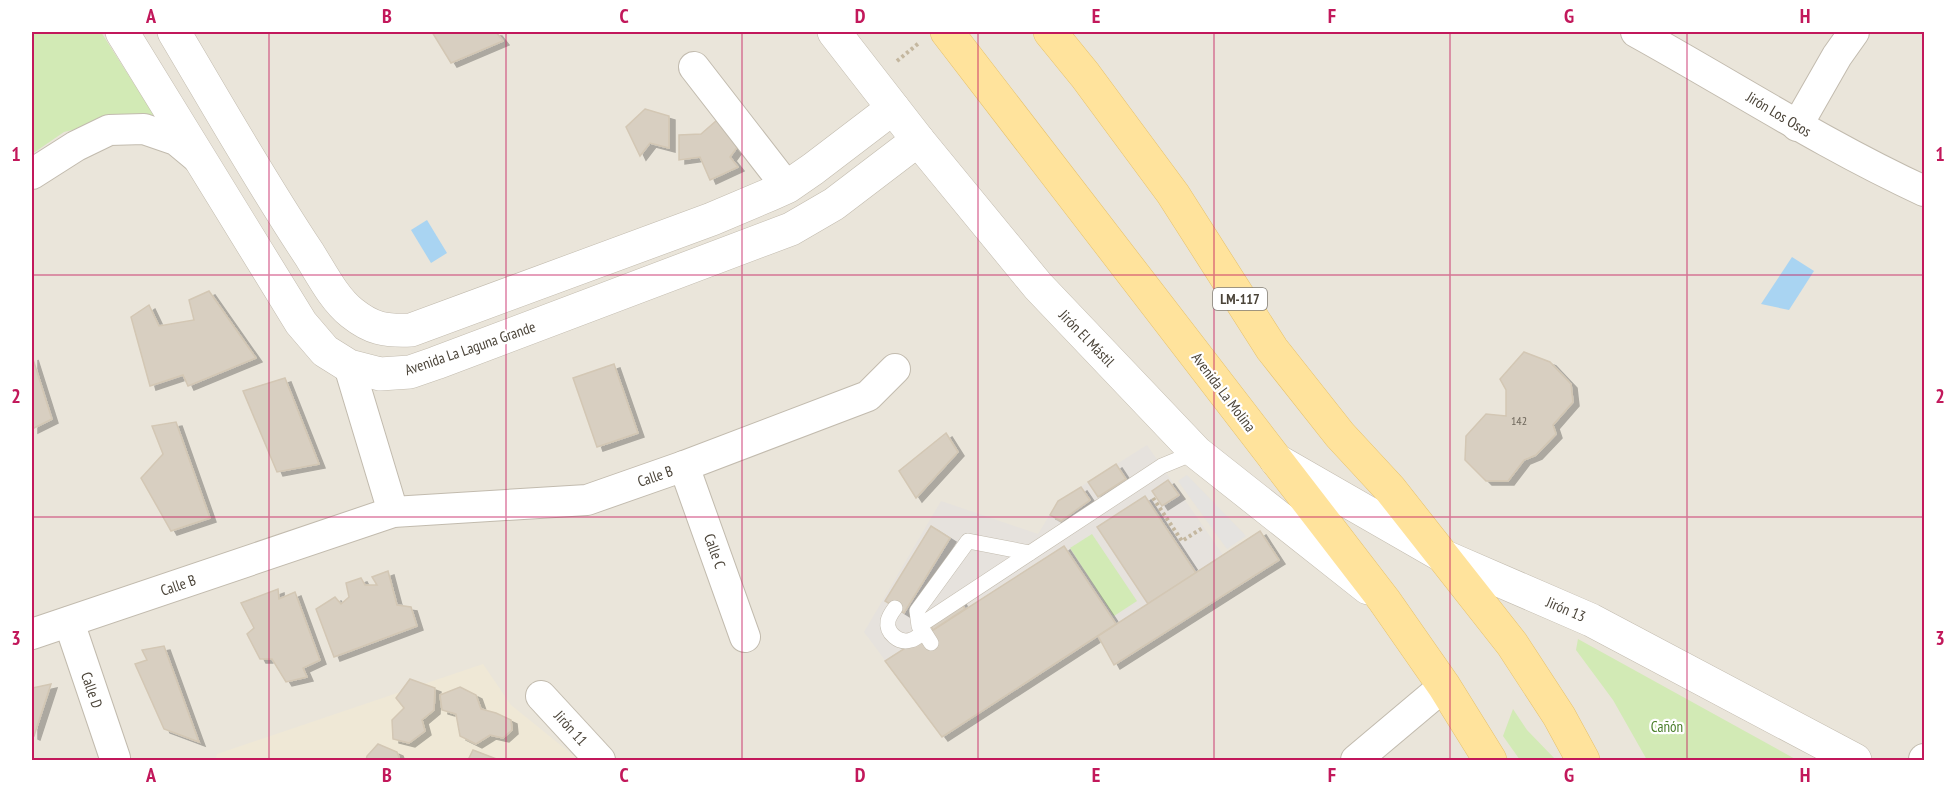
<svg xmlns="http://www.w3.org/2000/svg" width="1956" height="792" viewBox="0 0 1956 792" font-family="'PT Sans Narrow',sans-serif">
  <style>
    .residential { fill: #eae5da }
    .industrial { fill: #e6e2dd }
    .education { fill: #efe8d6 }
    .green { fill: #d2eab5 }
    .parking { fill: #e5e3e0 }
    .water { fill: #a9d4f2 }
    .building { fill: #d8cfc1; stroke: #d3c7b4; stroke-width: 1.5; filter: url(#shadow) }
    .lines { fill: none; stroke-linecap: round; stroke-linejoin: round }
    .service-casing { stroke: #c2bbae; stroke-width: 16 }
    .minor-casing { stroke: #c2bbae; stroke-width: 32 }
    .tertiary-casing { stroke: #c2bbae; stroke-width: 34 }
    .primary-casing { stroke: #e6c16a; stroke-width: 34 }
    .path { stroke: #c4b79f; stroke-width: 4; stroke-dasharray: 3 3; stroke-linecap: butt }
    .service { stroke: #fff; stroke-width: 15 }
    .minor { stroke: #fff; stroke-width: 30 }
    .tertiary { stroke: #fff; stroke-width: 33 }
    .primary { stroke: #ffe39c; stroke-width: 33 }
    .grid { fill: none; stroke: #c2185b; stroke-width: 1.5; stroke-opacity: 0.55 }
    .labels { text-anchor: middle; dominant-baseline: central; stroke-width: 4.5; stroke-linejoin: round; paint-order: stroke }
    .number-label { font-size: 12px; fill: #6e675b }
    .shield { fill: #fff; stroke: #817c74; stroke-width: 1.5 }
    .shield-label { font-size: 14px; font-weight: bold; fill: #4b4439 }
    .street-label { font-size: 15px; fill: #4b4439; stroke: #fff }
    .park-label { font-size: 15px; fill: #4a7f2a; stroke: #fff }
    .neatline { fill: none; stroke: #c2185b; stroke-width: 2 }
    .grid-label { font-size: 20px; text-anchor: middle; font-weight: bold; fill: #c2185b }
  </style>
  <defs>
    <filter id="shadow"><feDropShadow dx="6" dy="4" stdDeviation="0" flood-color="#0004"/></filter>
  </defs>
  <rect width="100%" height="100%" fill="#f6f3ec"/>
  <rect class="residential" x="32" y="32" width="1892" height="728"/>
  <polygon class="industrial" points="1147,445 1223,555 942,737 864,632 941,501 1038,534 1058,501"/>
  <polygon class="education" points="483,664 511,705 579,760 215,760 217,754"/>
  <g class="green">
    <polygon points="32,32 101,32 157,120 119,119 64,132 32,154"/>
    <polygon points="1092,534 1137,601 1114,616 1070,548"/>
    <polygon points="1578,639 1797,760 1647,760 1613,700 1576,650"/>
    <polygon points="1513,709 1527,730 1556,760 1520,760 1503,736"/>
  </g>
  <polygon class="parking" points="1187,475 1246,536 1227,549 1178,481"/>
  <g class="water">
    <polygon points="427,220 447,253 431,263 411,230"/>
    <polygon points="1792,257 1814,271 1789,310 1761,304"/>
  </g>
  <g class="building">
    <polygon points="432,32 496,32 503,41 451,63"/>
    <polygon points="645,109 669,116 669,148 650,143 640,156 626,127"/>
    <polygon points="717,120 738,146 730,157 738,167 710,180 700,157 679,160 679,135 701,134"/>
    <polygon points="209,291 256,358 188,386 183,375 150,386 131,317 149,305 159,326 194,320 189,300"/>
    <polygon points="1524,352 1550,362 1571,384 1573,402 1553,425 1556,434 1536,455 1524,460 1508,481 1486,481 1465,460 1466,436 1486,414 1506,416 1506,390 1500,379"/>
    <polygon points="32,356 52,419 32,429"/>
    <polygon points="614,364 638,433 597,447 573,378"/>
    <polygon points="285,378 319,464 277,472 243,391"/>
    <polygon points="176,422 210,518 171,531 141,478 163,454 152,426"/>
    <polygon points="946,433 958,452 916,498 899,471"/>
    <polygon points="1116,464 1126,479 1098,497 1088,482"/>
    <polygon points="1168,480 1179,495 1162,506 1152,491"/>
    <polygon points="1081,487 1090,500 1061,521 1050,515 1058,501"/>
    <polygon points="1145,496 1196,573 1148,604 1097,527"/>
    <polygon points="931,526 950,538 904,613 885,601"/>
    <polygon points="1260,531 1279,560 1114,665 1098,636"/>
    <polygon points="1064,546 1116,624 942,737 885,661"/>
    <polygon points="388,571 397,605 411,607 417,626 334,657 316,609 335,597 341,604 349,597 346,583 361,578 365,585 377,585 372,577"/>
    <polygon points="278,589 279,599 295,592 320,660 303,668 307,677 286,682 272,659 260,659 247,634 254,628 241,603"/>
    <polygon points="958,597 965,609 933,630 926,617"/>
    <polygon points="164,646 199,742 164,729 135,664 147,660 142,650"/>
    <polygon points="410,679 435,688 434,710 422,720 425,731 409,743 393,739 392,720 404,708 396,698"/>
    <polygon points="51,684 34,736 32,735 32,688"/>
    <polygon points="460,687 476,695 481,709 496,713 511,720 512,730 503,738 490,735 476,744 460,736 456,714 442,710 440,695"/>
    <polygon points="378,744 397,752 400,760 366,760 367,756"/>
    <polygon points="473,750 499,760 468,760"/>
  </g>
  <g class="lines">
    <g class="service-casing">
      <g id="service">
        <polyline points="1030,553 968,541 917,611 919,626 1162,466 1196,452"/>
        <path d="M895 608C892 612 889 616 888 621 886 633 899 644 911 640 915 639 920 635 924 632L931 643"/>
      </g>
    </g>
    <g class="minor-casing">
      <g id="minor">
        <path d="M1636 32C1732 85 1824 145 1924 191"/>
        <polyline points="694,67 787,187"/>
        <polyline points="1797,126 1837,56 1854,32"/>
        <polyline points="32,174 76,146 109,130 144,129 176,140 200,160"/>
        <polyline points="349,366 393,512"/>
        <polyline points="684,466 745,637"/>
        <polyline points="69,622 115,758"/>
        <polyline points="32,634 393,512 587,500 684,466 868,396 895,369"/>
        <polyline points="541,696 600,760"/>
        <polyline points="1356,760 1444,686"/>
        <polyline points="1924,760 1924,759"/>
      </g>
    </g>
    <g class="tertiary-casing">
      <g id="tertiary">
        <polyline points="122,32 301,323 325,351 349,366 380,374 410,372 436,363 791,229 834,204 918,140"/>
        <path d="M174 32C218 106 261 182 309 254 321 273 334 299 352 313 372 329 385 331 411 330L712 219 771 194 787 187 813 169 893 108"/>
        <polyline points="834,32 918,140 1038,286 1196,452 1368,588"/>
        <polyline points="1276,460 1443,556 1591,620 1855,760"/>
      </g>
    </g>
    <g class="primary-casing">
      <g id="primary">
        <polyline points="947,32 1384,600 1444,686 1490,760"/>
        <polyline points="1050,32 1085,75 1173,194 1272,349 1340,435 1390,489 1512,644 1559,716 1583,760"/>
      </g>
    </g>
    <g class="path">
      <polyline points="897,61 919,43"/>
      <polyline points="1153,498 1182,541 1204,527"/>
    </g>
    <use href="#service" class="service"/>
    <use href="#minor" class="minor"/>
    <use href="#tertiary" class="tertiary"/>
    <use href="#primary" class="primary"/>
  </g>
  <path class="grid" d="M269 32V760M506 32V760M742 32V760M978 32V760M1214 32V760M1450 32V760M1687 32V760M32 275H1924M32 517H1924"/>
  <g class="labels">
    <g class="number-label">
      <text x="1519" y="420">142</text>
    </g>
    <rect class="shield" x="1213" y="288" width="54" height="22" rx="4.5"/>
    <g class="shield-label">
      <text x="1240" y="299">LM-117</text>
    </g>
    <g class="street-label">
      <text transform="translate(1779 114) rotate(31)">Jirón Los Osos</text>
      <text transform="translate(1087 338) rotate(46)">Jirón El Mástil</text>
      <text transform="translate(470 348) rotate(-19)">Avenida La Laguna Grande</text>
      <text transform="translate(1224 392) rotate(53)">Avenida La Molina</text>
      <text transform="translate(655 476) rotate(-19)">Calle B</text>
      <text transform="translate(715 551) rotate(70)">Calle C</text>
      <text transform="translate(178 585) rotate(-19)">Calle B</text>
      <text transform="translate(1566 609) rotate(23)">Jirón 13</text>
      <text transform="translate(92 690) rotate(71)">Calle D</text>
      <text transform="translate(571 728) rotate(48)">Jirón 11</text>
    </g>
    <g class="park-label">
      <text x="1667" y="726">Cañón</text>
    </g>
  </g>
  <rect width="1956" height="792" fill="none" stroke="#ffffff" stroke-width="66"/>
  <rect x="33" y="33" width="1890" height="726" class="neatline"/>
  <g class="grid-label">
    <text x="151" y="23">A</text>
    <text x="387" y="23">B</text>
    <text x="624" y="23">C</text>
    <text x="860" y="23">D</text>
    <text x="1096" y="23">E</text>
    <text x="1332" y="23">F</text>
    <text x="1569" y="23">G</text>
    <text x="1805" y="23">H</text>
    <text x="16" y="161">1</text>
    <text x="1940" y="161">1</text>
    <text x="16" y="403">2</text>
    <text x="1940" y="403">2</text>
    <text x="16" y="645">3</text>
    <text x="1940" y="645">3</text>
    <text x="151" y="782">A</text>
    <text x="387" y="782">B</text>
    <text x="624" y="782">C</text>
    <text x="860" y="782">D</text>
    <text x="1096" y="782">E</text>
    <text x="1332" y="782">F</text>
    <text x="1569" y="782">G</text>
    <text x="1805" y="782">H</text>
  </g>
</svg>
